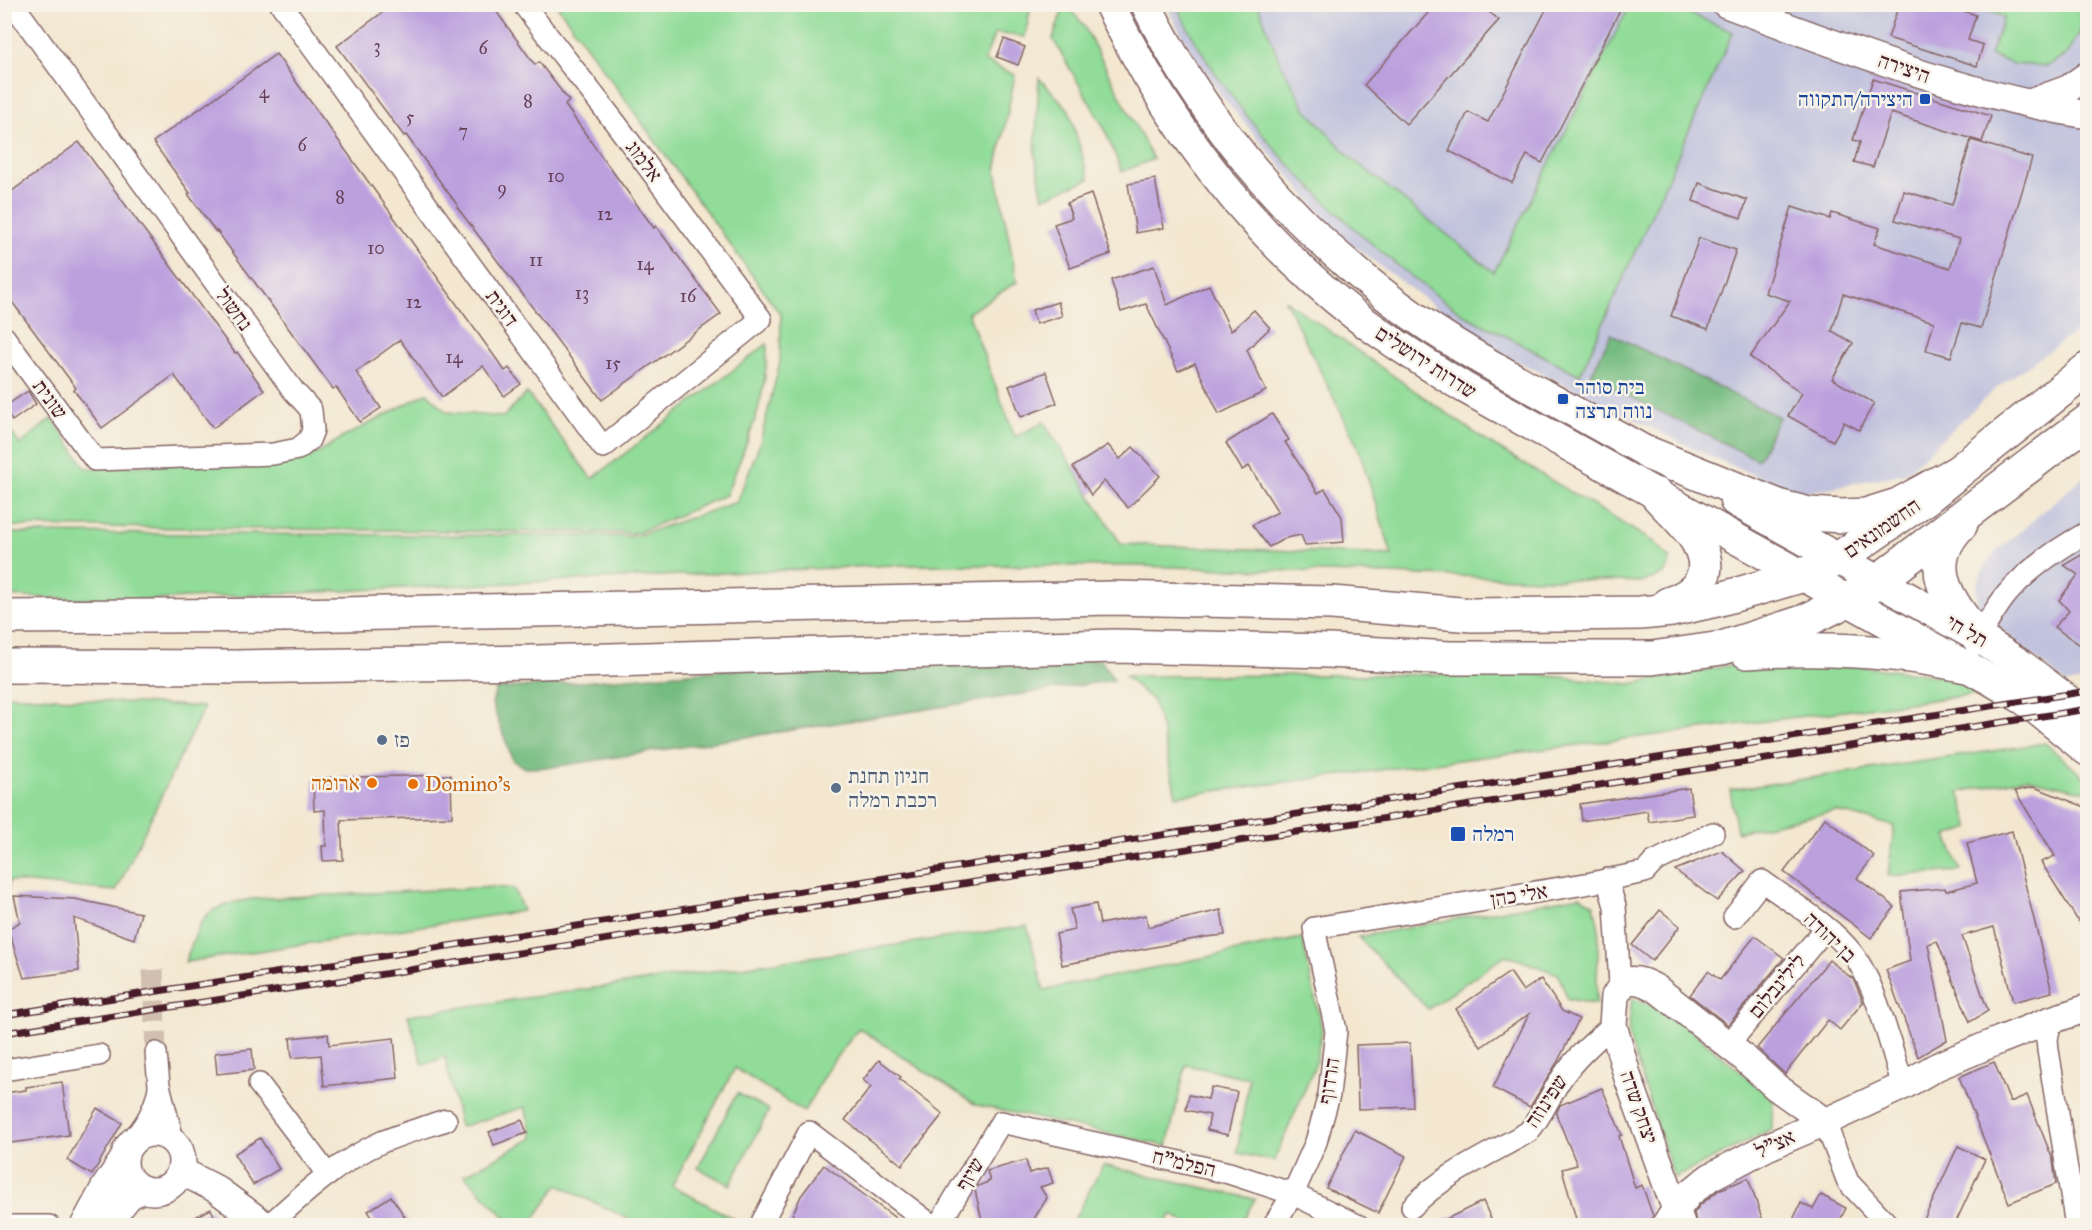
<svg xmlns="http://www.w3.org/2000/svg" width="2092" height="1230" viewBox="0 0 2092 1230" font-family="'IM FELL Great Primer','Frank Ruhl Libre',serif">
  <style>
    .industrial { fill: #c1c2dd }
    .green { fill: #90dc98; stroke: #6d7e62; stroke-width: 1.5 }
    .forest { fill: #74bc80; stroke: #5f6e56; stroke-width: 1.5 }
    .building { fill: #bba0de }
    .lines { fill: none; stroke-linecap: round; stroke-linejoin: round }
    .minor-tunnel { stroke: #d1bfaf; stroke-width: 21; stroke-dasharray: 21 10; stroke-linecap: butt }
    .minor-casing { stroke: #856565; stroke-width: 24 }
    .tertiary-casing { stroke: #856565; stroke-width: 30 }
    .secondary-casing { stroke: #856565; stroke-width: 33 }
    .trunk-casing { stroke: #856565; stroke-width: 36 }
    .minor { stroke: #fff; stroke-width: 21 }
    .tertiary { stroke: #fff; stroke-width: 27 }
    .secondary { stroke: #fff; stroke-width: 30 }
    .trunk { stroke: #fff; stroke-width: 33 }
    .rail-casing { stroke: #4a1f2b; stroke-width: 7 }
    .rail { stroke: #f7f3e8; stroke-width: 4.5; stroke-dasharray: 14; stroke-linecap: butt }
    .transit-dot { fill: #1a4fb4; stroke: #f7f3e8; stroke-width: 2 }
    .service-dot { fill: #5c6f8a; stroke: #f7f3e8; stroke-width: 2 }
    .food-dot { fill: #e8710a; stroke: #f7f3e8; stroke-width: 2 }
    .labels { text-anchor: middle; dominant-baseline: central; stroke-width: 5; stroke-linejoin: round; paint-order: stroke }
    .number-label { font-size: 18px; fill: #663f58 }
    .street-label { font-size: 21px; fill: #4a1f2b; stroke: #f7f3e8 }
    .transit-label { font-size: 21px; fill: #164399; stroke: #f7f3e8; text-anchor: start }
    .service-label { font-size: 21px; fill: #4e5e75; stroke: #f7f3e8; text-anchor: start }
    .food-label { font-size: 21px; fill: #c56008; stroke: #f7f3e8; text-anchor: end }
  </style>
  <rect width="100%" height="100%" fill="#f7f3e8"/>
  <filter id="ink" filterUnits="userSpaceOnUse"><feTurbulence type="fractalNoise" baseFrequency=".0167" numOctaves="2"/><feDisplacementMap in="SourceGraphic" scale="12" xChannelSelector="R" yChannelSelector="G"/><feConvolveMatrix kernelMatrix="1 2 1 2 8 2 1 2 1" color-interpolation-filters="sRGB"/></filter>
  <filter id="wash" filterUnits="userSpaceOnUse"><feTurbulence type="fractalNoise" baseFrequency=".008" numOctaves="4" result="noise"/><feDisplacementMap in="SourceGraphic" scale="24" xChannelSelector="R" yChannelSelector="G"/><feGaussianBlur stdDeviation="1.35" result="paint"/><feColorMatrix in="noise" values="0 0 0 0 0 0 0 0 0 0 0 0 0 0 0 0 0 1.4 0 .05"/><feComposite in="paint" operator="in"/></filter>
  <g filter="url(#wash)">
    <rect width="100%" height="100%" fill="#f3e7d0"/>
    <g class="industrial">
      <polygon points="1166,5 2087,5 2087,324 1995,389 1906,473 1798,494 1698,451 1489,347 1339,235 1220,94 1182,36"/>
      <polygon points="2087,474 2087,680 2067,684 1977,609 1977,583 1989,558"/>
    </g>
    <g class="green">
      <polygon points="556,4 1031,5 1025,37 995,33 984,61 1015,75 996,171 1017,282 968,313 1015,437 1044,422 1121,544 1392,555 1358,447 1285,300 1491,444 1652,541 1671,559 1664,574 1643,582 1138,566 894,565 126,601 5,596 5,533 637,536 737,502 760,443 780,362 781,315"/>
      <polygon points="1064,5 1066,5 1083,24 1153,159 1122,172 1104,128 1053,39"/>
      <path d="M1176 5H1258L1280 62 1305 108 1350 157 1494 272 1630 5H1670L1733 32 1580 375C1554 362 1529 348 1504 335 1490 328 1476 322 1463 314 1355 240 1232 123 1176 5Z"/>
      <polygon points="1970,5 2081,5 2080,32 2066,55 2047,66 2013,64 1990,55 2004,17"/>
      <polygon points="1039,78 1069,110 1089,179 1043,198 1035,154"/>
      <path d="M767 344C768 400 746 444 726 495L638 533 5 526 4 421 20 445 52 418 86 468 309 458 340 439 427 393 447 412 503 417 527 393 592 479Z"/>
      <polygon points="1727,666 1858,666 1956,678 1986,693 1176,796 1162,730 1153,701 1125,676 1531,674 1630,684"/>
      <polygon points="5,695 204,707 116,891 9,881 5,911"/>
      <polygon points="2045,743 2087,780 2087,792 2025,778 1959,792 1970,828 1947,836 1961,871 1888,876 1894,826 1836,811 1737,832 1730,790"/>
      <path d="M495 887 514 889 523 911 185 962C203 917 199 908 251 899Z"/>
      <polygon points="1580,896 1594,905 1599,929 1596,1004 1568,999 1558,974 1506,955 1428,1009 1358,937"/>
      <polygon points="1027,926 1044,990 1302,938 1322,1030 1315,1066 1274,1161 1237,1153 1249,1078 1186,1065 1167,1146 976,1105 859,1028 828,1068 804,1112 735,1068 672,1186 740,1222 738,1225 641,1225 558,1185 530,1225 513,1225 464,1175 533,1138 525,1107 460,1127 445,1057 423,1065 408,1015"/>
      <polygon points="1632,998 1667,1010 1773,1099 1772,1129 1674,1178 1628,1034"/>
      <polygon points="737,1093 769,1110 730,1185 698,1168"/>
      <polygon points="1103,1165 1255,1199 1240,1225 1189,1225 1172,1214 1164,1225 1071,1225"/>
    </g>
    <g class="forest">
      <polygon points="1611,334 1779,417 1758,460 1590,377"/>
      <polygon points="1101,660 1114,680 552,767 525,768 513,761 492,704 496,689 725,670"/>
    </g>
    <g id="blocks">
      <g class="building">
        <polygon points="394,4 491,4 535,65 539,62 569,101 565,105 602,157 654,228 656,226 721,314 602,400 457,207 458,206 406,135 404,136 337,46"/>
        <polygon points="1436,4 1496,4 1489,12 1499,20 1406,124 1364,85"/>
        <polygon points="1549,4 1623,4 1542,163 1527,155 1512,183 1449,151 1468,112 1488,122"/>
        <polygon points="1899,4 1942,4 1976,15 1968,40 1983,45 1977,66 1888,38"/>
        <polygon points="1004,39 1025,47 1018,65 997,57"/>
        <polygon points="276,54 505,371 509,368 521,384 504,396 483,366 442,397 400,340 356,372 381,408 360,422 336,387 333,389 217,231 216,232 188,194 190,193 153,142"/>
        <polygon points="1873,79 1991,116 1982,142 1891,113 1873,167 1854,162 1860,142 1853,140"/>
        <polygon points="1971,140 2032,158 1981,328 1962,323 1951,357 1926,350 1934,322 1843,294 1832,331 1853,343 1832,379 1874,403 1859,430 1844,422 1833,441 1788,416 1802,393 1750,357 1790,301 1765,293 1792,207 1830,219 1832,213 1880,228 1874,244 1950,268 1959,239 1895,220 1904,191 1952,205"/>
        <polygon points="79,142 235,353 237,352 264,390 213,428 174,375 102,428 74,390 76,388 4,291 4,197"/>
        <polygon points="1155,179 1164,228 1136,233 1128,184"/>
        <polygon points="1699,183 1747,200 1741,218 1693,201"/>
        <polygon points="1091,194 1111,254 1070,268 1054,224 1072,218 1067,203"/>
        <polygon points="1699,238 1736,250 1708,329 1671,316"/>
        <polygon points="1154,266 1167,305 1209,285 1231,331 1254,310 1270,328 1247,350 1266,391 1219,414 1195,363 1178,371 1146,304 1121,312 1111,280"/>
        <polygon points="1058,302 1062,316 1036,324 1032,310"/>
        <polygon points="1046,372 1057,403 1021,417 1009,386"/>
        <polygon points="28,391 36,404 12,421 4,407"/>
        <polygon points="1272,414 1289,440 1285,442 1318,493 1325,489 1342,517 1344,542 1305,545 1301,535 1286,538 1269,547 1252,525 1278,512 1249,466 1242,470 1226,443"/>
        <polygon points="1108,445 1120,459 1133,447 1160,476 1128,508 1104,481 1091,495 1073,467"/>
        <polygon points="2088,551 2088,650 2054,627 2069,611 2059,600 2078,575 2064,565"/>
        <polygon points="451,775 452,817 341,820 343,860 323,861 322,846 326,846 325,810 314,811 313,778"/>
        <polygon points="2034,787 2088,808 2088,937 2041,862 2055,856 2015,791"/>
        <polygon points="1689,788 1693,815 1649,822 1647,811 1582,821 1580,804"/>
        <polygon points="1825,818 1874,856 1857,878 1895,907 1871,938 1784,872"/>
        <polygon points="2012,831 2052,992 2013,1002 1994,927 1962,936 1988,1011 1970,1022 1937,941 1928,944 1947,1040 1918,1057 1886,970 1910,961 1901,892 1945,888 1946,891 1977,883 1967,843"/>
        <polygon points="1722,851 1745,871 1717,901 1675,870"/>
        <polygon points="14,896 75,899 141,913 134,939 74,918 79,971 24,978 8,929 20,922"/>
        <polygon points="1096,904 1100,924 1146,915 1148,927 1221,910 1225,935 1205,937 1062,965 1056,934 1075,930 1070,909"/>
        <polygon points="1660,910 1680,926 1652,961 1632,945"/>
        <polygon points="1755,936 1784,958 1728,1025 1690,995 1708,971 1720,980"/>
        <polygon points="1829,960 1854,980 1863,1002 1840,1030 1828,1020 1785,1074 1757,1048"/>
        <polygon points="1510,972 1523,991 1541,979 1562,1011 1579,1019 1558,1061 1530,1107 1493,1088 1529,1014 1481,1047 1456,1009"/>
        <polygon points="328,1034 329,1045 394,1038 398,1078 324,1086 321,1055 292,1058 290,1038"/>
        <polygon points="1410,1043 1413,1107 1358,1109 1356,1045"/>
        <polygon points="252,1049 254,1070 217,1074 215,1053"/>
        <polygon points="879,1060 901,1077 899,1079 943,1114 902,1165 845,1120 871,1087 863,1080"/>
        <polygon points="1994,1062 2010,1102 2027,1095 2053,1160 2056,1184 2009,1203 1959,1077"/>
        <polygon points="62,1082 69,1135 4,1144 4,1093 26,1090 26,1087"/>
        <polygon points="1211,1087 1237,1092 1228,1135 1207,1130 1210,1115 1186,1110 1189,1095 1208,1099"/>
        <polygon points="1602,1088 1622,1135 1619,1136 1635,1188 1642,1185 1653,1216 1652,1226 1578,1226 1562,1169 1577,1165 1556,1114 1560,1105"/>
        <polygon points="97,1108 122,1123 92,1175 67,1160"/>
        <polygon points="522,1120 527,1133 494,1145 489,1132"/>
        <polygon points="1355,1130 1406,1156 1378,1213 1326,1188"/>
        <polygon points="260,1138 279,1169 253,1185 234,1154"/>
        <polygon points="1958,1146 1985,1159 1954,1226 1921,1226"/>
        <polygon points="1026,1160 1029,1173 1048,1168 1053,1183 1040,1187 1047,1198 1031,1224 999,1226 999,1222 983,1225 975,1190 976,1187 990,1181 987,1171"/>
        <polygon points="824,1165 906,1226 787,1226 801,1196"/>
        <polygon points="1748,1178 1763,1221 1750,1226 1697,1226 1694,1213 1700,1205 1719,1190"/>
        <polygon points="1821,1195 1846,1208 1839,1222 1846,1226 1790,1226 1801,1203 1813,1209"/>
        <polygon points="391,1196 411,1226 378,1226 368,1211"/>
        <polygon points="1483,1201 1494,1226 1432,1226"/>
        <polygon points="211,1209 219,1226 177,1226"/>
      </g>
    </g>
  </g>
  <g filter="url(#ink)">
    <use href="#blocks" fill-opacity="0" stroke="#856565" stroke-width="1.5"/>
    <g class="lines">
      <polyline class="minor-tunnel" points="153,970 156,1053"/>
      <g class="minor-casing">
        <g id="minor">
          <polyline points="281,4 603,447 761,319 617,125 523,4"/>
          <polyline points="4,337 95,460 273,454 298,449 309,440 313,430 311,410 293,390 13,4"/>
          <path d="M1978 637C1988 623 1996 607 2007 594 2028 569 2059 548 2088 532"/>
          <polyline points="1607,879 1615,906 1620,985"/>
          <path d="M1734 917 1762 881C1792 903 1829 924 1852 953 1876 983 1891 1048 1903 1086"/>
          <polyline points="2051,1020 2047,1039 2048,1050 2076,1226"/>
          <polyline points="1728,1045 1826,928"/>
          <polyline points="156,1053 159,1085 173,1140"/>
          <polyline points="4,1070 99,1055"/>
          <polyline points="259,1084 328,1175"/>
          <polyline points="1825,1122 1848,1182 1889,1226"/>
          <path d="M133 1140C146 1123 155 1110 159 1088"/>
          <path d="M1412 1207C1445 1173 1487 1156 1528 1132 1544 1114 1551 1091 1566 1072 1579 1054 1597 1039 1613 1025"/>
          <polyline points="11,1226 49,1226"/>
          <path d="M268 1226C303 1194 340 1160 384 1141 404 1133 425 1127 446 1120"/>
          <polyline points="760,1226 809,1132 933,1226"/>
          <polyline points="938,1226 1001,1122 1229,1173 1293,1194 1359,1226"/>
          <polyline points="1273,1226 1293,1194 1316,1142 1329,1095 1336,1031 1314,928 1591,883 1645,872 1654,862 1713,833"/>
        </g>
      </g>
      <g class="tertiary-casing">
        <g id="tertiary">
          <path d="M1726 4C1845 48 1963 95 2088 115"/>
          <polyline points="2030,103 2068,89 2088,75"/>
          <circle cx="153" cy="1162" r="29"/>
          <polyline points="181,1171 216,1189 266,1226"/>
          <polyline points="1667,1222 1689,1194 1710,1177 1767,1147 1825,1122 1903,1086 1936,1067 2000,1040 2051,1020 2088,1008"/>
          <polyline points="84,1226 105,1187 123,1160"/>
          <polyline points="105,1226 129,1196 142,1189"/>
          <path d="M1682 1226 1628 1078 1613 1025 1615 996 1624 982C1637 978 1646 983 1657 989L1742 1056 1776 1087 1825 1122"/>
        </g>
      </g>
      <g class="secondary-casing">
        <g id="secondary">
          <path d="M1109 4C1169 126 1248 231 1355 315 1390 342 1428 365 1465 388L1989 679 2025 700 2088 751"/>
          <path d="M1146 4C1200 115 1280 212 1376 288 1425 328 1481 360 1537 391 1582 416 1626 441 1672 466"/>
          <polyline points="1735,501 1978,637 2020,664 2088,716"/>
        </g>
      </g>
      <g class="trunk-casing">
        <g id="trunk">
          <polyline points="1650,454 1781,507 1809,514 1842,516 1866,515 1898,505 1958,472 2088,369"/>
          <path d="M1657 495C1669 509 1687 524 1697 541 1715 572 1700 594 1668 604"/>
          <path d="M1961 524C1921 564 1948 602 1978 637"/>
          <polyline points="4,617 293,615 1113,598 1332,603 1472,615 1640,613 1672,610 1717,600 1801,576 1838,559 1926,498 1958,472"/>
          <path d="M1747 652C1820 647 1895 650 1966 666"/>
          <polyline points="4,666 234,667 537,662 1114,646 1329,651 1450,658 1652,658 1722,648 1803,622 1848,600 1878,581 2088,421"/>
        </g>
      </g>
      <use href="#minor" class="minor"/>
      <use href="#tertiary" class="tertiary"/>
      <use href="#secondary" class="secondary"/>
      <use href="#trunk" class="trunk"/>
      <g class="rail-casing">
        <g id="rail">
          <polyline points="4,1015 2088,691"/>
          <polyline points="4,1033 2088,709"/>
        </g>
      </g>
      <use href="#rail" class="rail"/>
    </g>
  </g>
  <g class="transit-dot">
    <rect x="1919" y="93" width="12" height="12" rx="3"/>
    <rect x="1557" y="393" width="12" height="12" rx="3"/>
    <rect x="1450" y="826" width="16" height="16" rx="3"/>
  </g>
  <g class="service-dot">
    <circle cx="382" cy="740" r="6"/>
    <circle cx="836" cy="788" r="6"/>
  </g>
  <g class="food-dot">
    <circle cx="372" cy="783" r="6"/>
    <circle cx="413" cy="784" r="6"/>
  </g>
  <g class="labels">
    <g class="number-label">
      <text x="377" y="46">3</text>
      <text x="483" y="48">6</text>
      <text x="264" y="92">4</text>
      <text x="528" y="101">8</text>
      <text x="410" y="117">5</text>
      <text x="463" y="131">7</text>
      <text x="302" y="145">6</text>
      <text x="556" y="176">10</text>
      <text x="502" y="188">9</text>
      <text x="340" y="197">8</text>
      <text x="605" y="214">12</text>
      <text x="376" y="248">10</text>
      <text x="536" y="260">11</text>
      <text x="645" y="264">14</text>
      <text x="582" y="293">13</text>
      <text x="688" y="296">16</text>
      <text x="414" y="302">12</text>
      <text x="454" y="357">14</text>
      <text x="613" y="363">15</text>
    </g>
    <g class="street-label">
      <text transform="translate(1904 68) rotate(19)">היצירה</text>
      <text transform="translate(644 161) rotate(53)">אלמוג</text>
      <text transform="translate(502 308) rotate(54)">דוגית</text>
      <text transform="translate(234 309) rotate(54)">נחשול</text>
      <text transform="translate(1426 362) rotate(33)">שדרות ירושלים</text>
      <text transform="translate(50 399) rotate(54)">שונית</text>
      <text transform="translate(1882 528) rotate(-35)">החשמונאים</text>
      <text transform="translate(1967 631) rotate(30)">תל חי</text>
      <text transform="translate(1519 895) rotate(-9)">אלי כהן</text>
      <text transform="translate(1830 937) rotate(44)">בן יהודה</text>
      <text transform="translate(1777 986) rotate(-50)">לילינבלום</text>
      <text transform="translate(1329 1081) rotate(-81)">הרדוף</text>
      <text transform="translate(1546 1101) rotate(-56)">שפינוזה</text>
      <text transform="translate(1639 1107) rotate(71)">יצחק שדה</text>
      <text transform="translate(1775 1144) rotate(-25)">אצ"ל</text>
      <text transform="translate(1184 1163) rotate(13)">הפלמ"ח</text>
      <text transform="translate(970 1174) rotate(-59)">שיזף</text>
    </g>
    <g class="transit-label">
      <text x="1913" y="99" text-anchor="end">היצירה/התקווה</text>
      <text x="1575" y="387">בית סוהר<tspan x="1575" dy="24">נווה תרצה</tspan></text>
      <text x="1472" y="834">רמלה</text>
    </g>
    <g class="service-label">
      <text x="394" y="740">פז</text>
      <text x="848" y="776">חניון תחנת<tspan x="848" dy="24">רכבת רמלה</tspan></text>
    </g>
    <g class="food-label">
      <text x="360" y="783">ארומה</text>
      <text x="425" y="784" text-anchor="start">Domino's</text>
    </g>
  </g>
  <rect width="2092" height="1230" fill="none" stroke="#f7f3e8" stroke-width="24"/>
</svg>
